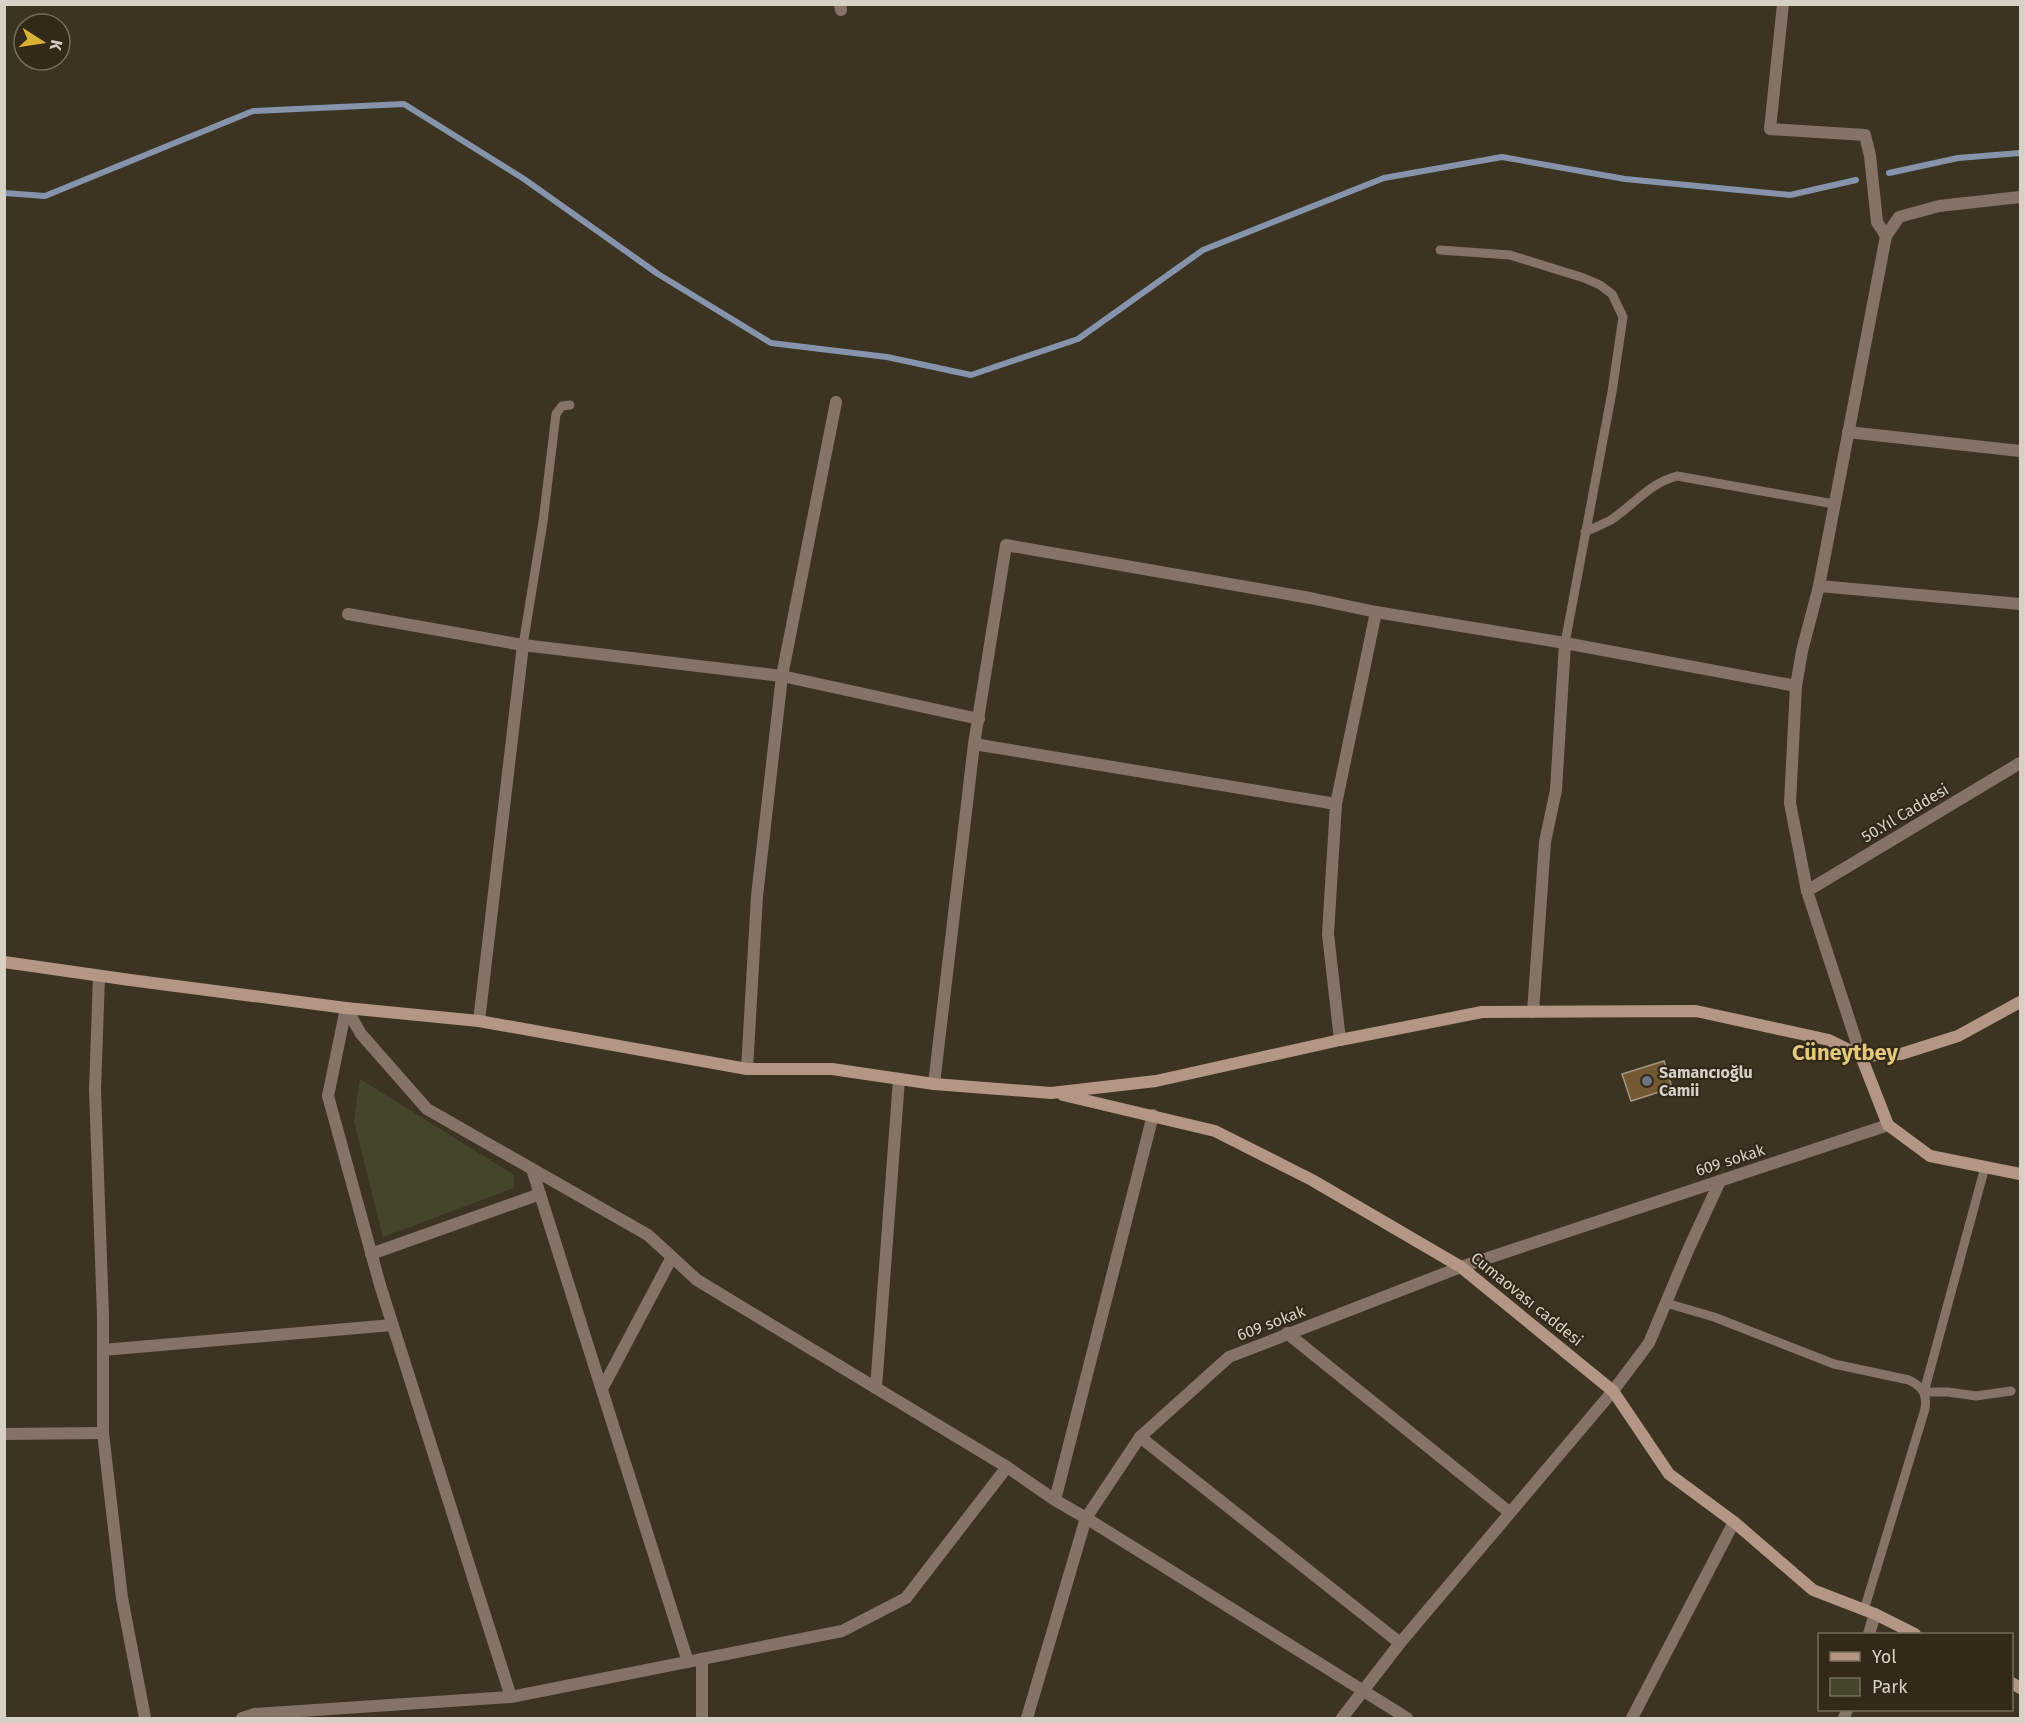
<svg xmlns="http://www.w3.org/2000/svg" width="2025" height="1723" viewBox="0 0 2025 1723" font-family="'Fira Sans',sans-serif">
  <style>
    .green { fill: #44462c }
    .lines { fill: none; stroke-linecap: round; stroke-linejoin: round }
    .stream { stroke: #8594ab; stroke-width: 6 }
    .building { fill: #725931; stroke: #a29582; stroke-width: 1.5 }
    .service { stroke: #867367; stroke-width: 9 }
    .minor { stroke: #867367; stroke-width: 12 }
    .tertiary { stroke: #867367; stroke-width: 12 }
    .secondary { stroke: #b39683; stroke-width: 12 }
    .worship-dot { fill: #6b7280; stroke: #332918; stroke-width: 2 }
    .labels { text-anchor: middle; dominant-baseline: central; stroke-width: 4.5; stroke-linejoin: round; paint-order: stroke }
    .street-label { font-size: 16px; fill: #d7d0c6; stroke: #332918 }
    .poi-label { font-size: 16px; font-weight: bold; fill: #d7d0c6; stroke: #332918; text-anchor: start }
    .district-label { font-size: 22px; font-weight: bold; fill: #e3c97d; stroke: #332918 }
  </style>
  <rect width="100%" height="100%" fill="#3d3322"/>
  <polygon class="green" points="360,1079 514,1175 514,1188 383,1237 354,1121"/>
  <g class="lines">
    <g class="stream">
      <polyline points="1889,173 1958,158 2020,153"/>
      <polyline points="4,193 45,196 253,111 404,104 524,179 658,274 771,343 887,357 971,375 1078,339 1203,250 1384,178 1502,157 1625,179 1790,195 1856,180"/>
    </g>
  </g>
  <polygon class="building" points="1664,1061 1672,1088 1631,1101 1622,1074"/>
  <g class="lines">
    <g class="service">
      <polyline points="1440,250 1510,255 1584,278 1600,285 1612,294 1623,317 1612,392 1565,643"/>
      <path d="M1585 532C1594 528 1603 524 1611 520 1635 504 1648 484 1677 476L1834 504"/>
      <polyline points="523,645 543,522 556,414 562,406 570,405"/>
      <polyline points="1985,1167 1924,1392 1948,1392 1976,1396 2011,1391"/>
      <path d="M1666 1303 1714 1317 1834 1364 1909 1380C1924 1388 1927 1394 1925 1409L1864 1610"/>
    </g>
    <g class="minor">
      <polyline points="840,4 841,10"/>
      <polyline points="1783,4 1770,129 1865,135 1870,156 1877,222 1886,236"/>
      <polyline points="1848,432 2020,451"/>
      <polyline points="1819,586 2020,604"/>
      <polyline points="348,614 523,645"/>
      <polyline points="974,744 1336,804 1376,612"/>
      <polyline points="1336,804 1328,934 1340,1040"/>
      <polyline points="1807,891 2020,763"/>
      <polyline points="99,976 95,1090 103,1316 103,1433 122,1598 145,1718"/>
      <polyline points="346,1008 361,1034 427,1109 648,1235 697,1280 1007,1467 1055,1500 1086,1518 1027,1718"/>
      <polyline points="1533,1012 1545,842 1556,790 1565,643"/>
      <polyline points="479,1021 523,645 782,676 979,719"/>
      <polyline points="1861,1056 1807,891 1790,803 1796,686 1802,651 1819,586 1886,236 1899,217 1939,206 2020,197"/>
      <polyline points="747,1069 757,896 782,676 836,402"/>
      <polyline points="934,1084 974,744 1006,545 1310,598 1376,612 1565,643 1796,686"/>
      <polyline points="532,1169 688,1662"/>
      <polyline points="371,1254 540,1194"/>
      <polyline points="1287,1333 1509,1512"/>
      <polyline points="103,1350 392,1325"/>
      <polyline points="876,1388 899,1079"/>
      <polyline points="602,1389 672,1257"/>
      <polyline points="4,1434 103,1433"/>
      <polyline points="1140,1437 1400,1643"/>
      <polyline points="1055,1500 1153,1115"/>
      <polyline points="702,1659 702,1718"/>
      <polyline points="511,1697 842,1631 906,1598 1007,1467"/>
      <polyline points="242,1718 255,1714 511,1697 380,1285 328,1096 346,1008"/>
      <polyline points="1407,1718 1086,1518 1140,1437 1229,1357 1461,1267 1888,1125"/>
      <polyline points="1632,1718 1734,1522"/>
    </g>
    <g class="tertiary">
      <polyline points="1869,1634 1875,1614"/>
      <polyline points="1342,1718 1400,1643 1613,1391 1649,1343 1689,1248 1720,1181"/>
      <polyline points="1844,1718 1847,1710"/>
    </g>
    <g class="secondary">
      <polyline points="4,962 130,980 346,1008 479,1021 747,1069 832,1069 934,1084 1051,1093 1156,1081 1340,1040 1482,1012 1696,1011 1829,1040 1861,1056 1901,1054 1958,1036 2020,1002"/>
      <polyline points="1861,1056 1888,1125 1930,1156 2020,1174"/>
      <polyline points="1063,1095 1215,1131 1312,1180 1461,1267 1613,1391 1669,1474 1734,1522 1813,1590 1875,1614 1915,1634"/>
      <polyline points="2012,1683 2020,1688"/>
    </g>
  </g>
  <circle class="worship-dot" cx="1647" cy="1081" r="6"/>
  <g class="labels">
    <g class="street-label">
      <text transform="translate(1905 813) rotate(-31)">50.Yıl Caddesi</text>
      <text transform="translate(1730 1160) rotate(-18)">609 sokak</text>
      <text transform="translate(1527 1299) rotate(39)">Cumaovası caddesi</text>
      <text transform="translate(1271 1323) rotate(-21)">609 sokak</text>
    </g>
    <g class="poi-label">
      <text x="1659" y="1072">Samancıoğlu<tspan x="1659" dy="18">Camii</tspan></text>
    </g>
    <g class="district-label">
      <text x="1845" y="1052">Cüneytbey</text>
    </g>
  </g>
  <rect width="2025" height="1723" fill="none" stroke="#d7d0c6" stroke-width="12"/>
  <rect x="1818" y="1633" width="195" height="78" fill="#332918" stroke="#756c5e" stroke-width="1.5"/>
  <rect x="1830" y="1652" width="30" height="9" fill="#b39683" stroke="#756c5e" stroke-width="1.5"/>
  <text x="1872" y="1663" font-size="18" fill="#d7d0c6">Yol</text>
  <rect x="1830" y="1678" width="30" height="18" fill="#44462c" stroke="#756c5e" stroke-width="1.5"/>
  <text x="1872" y="1693" font-size="18" fill="#d7d0c6">Park</text>
  <g transform="translate(42 42) rotate(102)"><circle r="28" fill="#332918" stroke="#756c5e" stroke-width="1.5"/>
  <path d="M0-4.5L10 22L0 15L-10 22Z" fill="#d9b334"/>
  <text y="-9" font-size="16" font-weight="bold" text-anchor="middle" fill="#d7d0c6">K</text>
  </g>
</svg>
